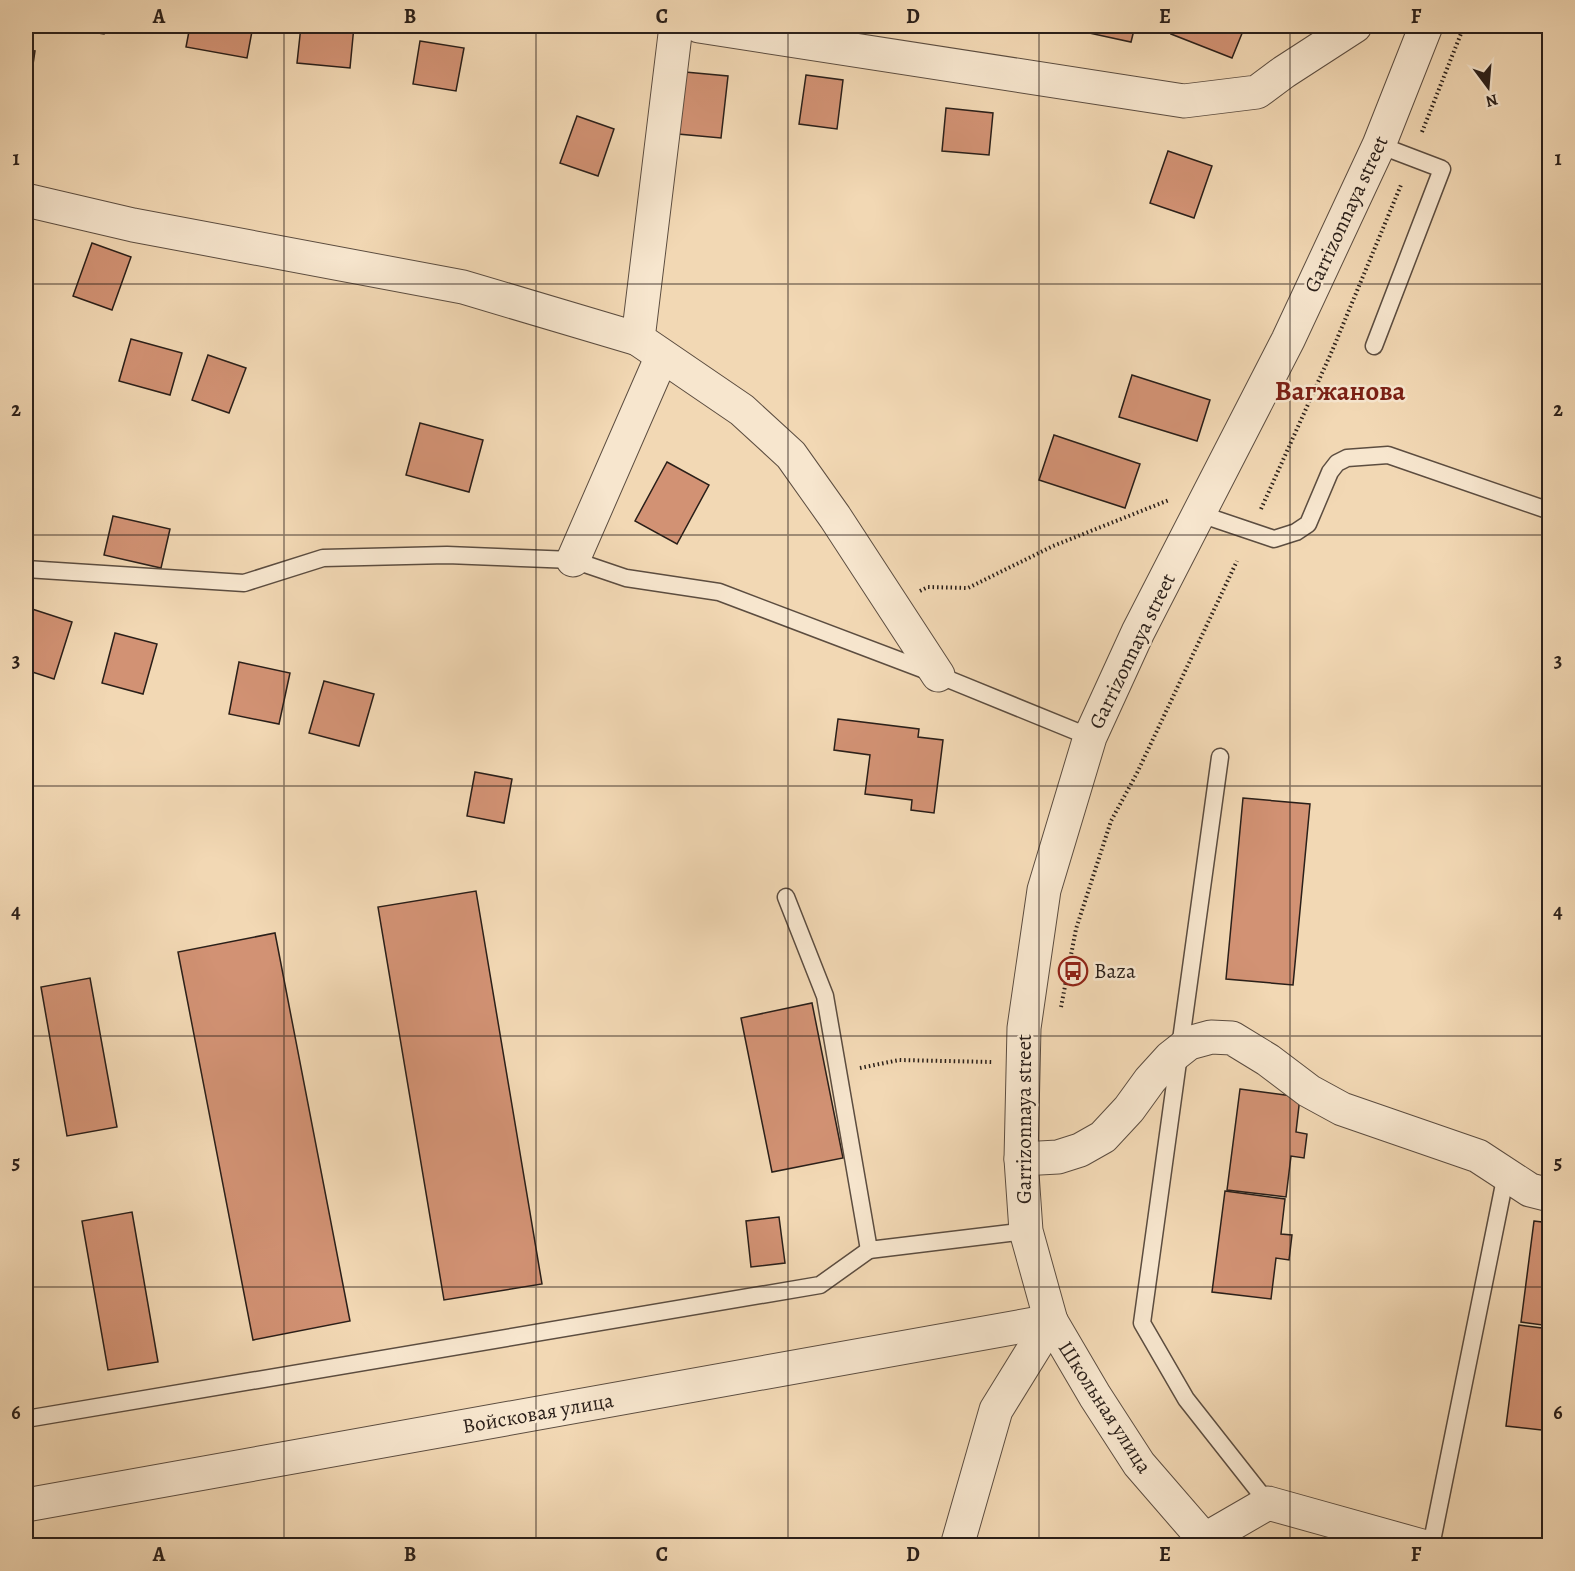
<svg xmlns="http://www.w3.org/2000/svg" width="1575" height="1571" viewBox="0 0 1575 1571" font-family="Alegreya,serif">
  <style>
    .building { fill: #d29274; stroke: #2a1f19; stroke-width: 1.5 }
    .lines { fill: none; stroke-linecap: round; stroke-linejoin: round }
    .service-casing { stroke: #5c4d40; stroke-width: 19 }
    .minor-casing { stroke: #5c4d40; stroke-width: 35 }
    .tertiary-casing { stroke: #5c4d40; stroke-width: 35 }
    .path { stroke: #2a1f19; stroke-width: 4; stroke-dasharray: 1.5 3; stroke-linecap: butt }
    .service { stroke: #f7e6ce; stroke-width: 16 }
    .minor { stroke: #f7e6ce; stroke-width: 33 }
    .tertiary { stroke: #f7e6ce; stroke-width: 33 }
    .grid { fill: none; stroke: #2a1f19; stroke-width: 1.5; stroke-opacity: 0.55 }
    .labels { text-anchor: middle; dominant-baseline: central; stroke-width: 5; stroke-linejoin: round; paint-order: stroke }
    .street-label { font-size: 21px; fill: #2a1f19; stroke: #f7e6ce }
    .poi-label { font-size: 21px; fill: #2a1f19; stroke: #f7e6ce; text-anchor: start }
    .district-label { font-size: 27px; font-weight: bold; fill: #7a1f14; stroke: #f7e6ce }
    .neatline { fill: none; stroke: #2a1f19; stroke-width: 2 }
    .grid-label { font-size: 20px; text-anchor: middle; font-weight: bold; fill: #2a1f19 }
  </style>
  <rect width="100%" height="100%" fill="#f2d8b4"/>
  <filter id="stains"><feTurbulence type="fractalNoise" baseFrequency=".00333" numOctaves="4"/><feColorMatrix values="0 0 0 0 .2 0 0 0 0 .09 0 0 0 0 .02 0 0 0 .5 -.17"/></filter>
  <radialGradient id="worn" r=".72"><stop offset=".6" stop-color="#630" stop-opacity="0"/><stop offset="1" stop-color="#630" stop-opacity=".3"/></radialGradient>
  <g class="building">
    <polygon points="49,26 105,26 104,34"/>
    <polygon points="190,26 253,26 247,58 186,47"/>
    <polygon points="301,26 354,26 350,68 297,63"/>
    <polygon points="1091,26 1135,26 1131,42 1089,33"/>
    <polygon points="1175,26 1245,26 1232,58 1171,34"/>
    <polygon points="420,41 464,48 456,91 413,84"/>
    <polygon points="26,50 35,51 29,91 26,90"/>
    <polygon points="685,72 728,76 721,138 678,134"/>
    <polygon points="806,75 843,80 837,129 799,124"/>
    <polygon points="946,108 993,113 989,155 942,151"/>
    <polygon points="577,116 614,129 598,176 560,163"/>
    <polygon points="1168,151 1212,166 1194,218 1150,203"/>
    <polygon points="92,243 131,257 112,310 73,296"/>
    <polygon points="131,339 182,353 170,395 119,381"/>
    <polygon points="208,355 246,368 229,413 192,400"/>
    <polygon points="1132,375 1210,400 1197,441 1119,417"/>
    <polygon points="420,423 483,440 469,492 406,475"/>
    <polygon points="1054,435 1140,464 1125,508 1039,480"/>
    <polygon points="667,462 709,485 677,544 635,521"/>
    <polygon points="113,516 170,529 161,568 104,555"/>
    <polygon points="26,607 72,622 54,679 26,670"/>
    <polygon points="115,633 157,644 143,694 102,683"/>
    <polygon points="239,662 290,673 279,724 229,714"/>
    <polygon points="324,681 374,694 359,746 309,733"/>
    <polygon points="838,719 919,729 918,737 943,740 934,813 911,810 912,800 865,794 870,755 834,750"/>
    <polygon points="475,772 512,779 504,823 467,816"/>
    <polygon points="1243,798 1310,804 1293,985 1226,979"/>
    <polygon points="476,891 542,1284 444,1300 378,907"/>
    <polygon points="275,933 350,1321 253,1340 178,952"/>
    <polygon points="90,978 117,1127 67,1136 41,987"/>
    <polygon points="812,1003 843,1158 772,1172 741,1018"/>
    <polygon points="1240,1089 1300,1097 1296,1132 1307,1134 1304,1158 1291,1156 1286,1197 1227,1190"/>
    <polygon points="1225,1191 1285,1199 1281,1234 1292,1235 1289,1260 1276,1258 1271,1299 1212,1292"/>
    <polygon points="132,1212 158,1362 108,1370 82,1221"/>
    <polygon points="779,1217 785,1263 751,1267 746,1221"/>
    <polygon points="1534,1221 1550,1223 1550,1326 1521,1322"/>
    <polygon points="1519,1325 1550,1329 1550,1431 1506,1426"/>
  </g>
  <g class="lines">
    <g class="service-casing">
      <g id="service">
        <polyline points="1374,346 1442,169 1379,145"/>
        <polyline points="1200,514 1274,539 1296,532 1308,524 1330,472 1337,463 1347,458 1388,455 1550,511"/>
        <polyline points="26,569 244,583 323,558 447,555 573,560 626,578 719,592 938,675 1090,737"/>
        <polyline points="1220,757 1142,1323 1186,1399 1268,1503"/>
        <polyline points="786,897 825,996 869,1250 1026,1231"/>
        <polyline points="26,1419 820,1285 869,1250"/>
        <polyline points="1431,1546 1506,1174"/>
      </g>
    </g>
    <g class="minor-casing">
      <g id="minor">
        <polyline points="676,26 638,339 742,410 791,455 835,517 938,675"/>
        <polyline points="699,26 1184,101 1257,92 1284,72 1355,26"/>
        <polyline points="26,200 133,225 463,287 638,339"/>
        <polyline points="573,560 662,356"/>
        <polyline points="1021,1159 1058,1157 1080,1150 1103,1137 1129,1109 1150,1080 1170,1058 1189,1043 1211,1037 1232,1038 1268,1060 1309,1091 1342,1109 1478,1156 1530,1190 1550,1195"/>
        <polyline points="26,1505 1051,1321"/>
        <polyline points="1204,1540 1268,1503 1422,1546"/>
        <polyline points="957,1546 996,1410 1051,1321"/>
      </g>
    </g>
    <g class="tertiary-casing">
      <polyline id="tertiary" points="1210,1546 1139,1464 1095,1396 1051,1321 1026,1231 1021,1159 1024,1028 1044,890 1090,737 1138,632 1288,340 1379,145 1426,26"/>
    </g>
    <g class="path">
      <polyline points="1422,132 1464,26"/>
      <polyline points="1261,509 1332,351 1401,185"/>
      <polyline points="920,591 928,587 968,588 1053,546 1169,500"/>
      <polyline points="1061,1007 1076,929 1111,821 1137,773 1237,561"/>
      <polyline points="860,1068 899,1060 992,1062"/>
    </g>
    <use href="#service" class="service"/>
    <use href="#minor" class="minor"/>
    <use href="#tertiary" class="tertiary"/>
  </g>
  <path class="grid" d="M284 26V1546M536 26V1546M788 26V1546M1039 26V1546M1290 26V1546M26 284H1550M26 535H1550M26 786H1550M26 1036H1550M26 1287H1550"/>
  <defs>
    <g id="bus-ring" transform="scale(1.5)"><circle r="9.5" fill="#f7e6ce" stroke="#8f2418" stroke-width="1.5"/><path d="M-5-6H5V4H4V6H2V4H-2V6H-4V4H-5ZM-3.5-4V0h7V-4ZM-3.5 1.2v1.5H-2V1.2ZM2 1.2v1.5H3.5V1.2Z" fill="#8f2418"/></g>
  </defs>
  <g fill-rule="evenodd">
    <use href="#bus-ring" x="1073" y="971"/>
  </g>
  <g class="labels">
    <g class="street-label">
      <text transform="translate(1346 214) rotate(-65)">Garrizonnaya street</text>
      <text transform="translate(1132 651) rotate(-64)">Garrizonnaya street</text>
      <text transform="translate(1024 1119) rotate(-90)">Garrizonnaya street</text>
      <text transform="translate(1105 1407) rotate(57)">Школьная улица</text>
      <text transform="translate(538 1413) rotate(-10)">Войсковая улица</text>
    </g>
    <g class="poi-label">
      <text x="1094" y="971">Baza</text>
    </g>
    <g class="district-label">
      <text x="1340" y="391">Вагжанова</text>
    </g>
  </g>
  <rect width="1575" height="1571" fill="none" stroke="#f2d8b4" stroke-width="66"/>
  <g transform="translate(1488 87) rotate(164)" stroke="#f7e6ce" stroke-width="4.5" paint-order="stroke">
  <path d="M0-4.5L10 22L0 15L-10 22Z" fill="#2a1f19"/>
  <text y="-9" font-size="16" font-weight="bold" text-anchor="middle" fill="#2a1f19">N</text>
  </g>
  <rect x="33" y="33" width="1509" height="1505" class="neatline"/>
  <g class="grid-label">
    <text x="159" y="23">A</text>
    <text x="410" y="23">B</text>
    <text x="662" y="23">C</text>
    <text x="913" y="23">D</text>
    <text x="1165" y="23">E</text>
    <text x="1416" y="23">F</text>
    <text x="16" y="165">1</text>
    <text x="1558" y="165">1</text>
    <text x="16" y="416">2</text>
    <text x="1558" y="416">2</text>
    <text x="16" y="667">3</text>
    <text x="1558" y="667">3</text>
    <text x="16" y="918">4</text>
    <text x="1558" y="918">4</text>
    <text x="16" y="1169">5</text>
    <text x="1558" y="1169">5</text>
    <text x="16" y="1419">6</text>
    <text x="1558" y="1419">6</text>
    <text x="159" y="1561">A</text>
    <text x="410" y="1561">B</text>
    <text x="662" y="1561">C</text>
    <text x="913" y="1561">D</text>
    <text x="1165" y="1561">E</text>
    <text x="1416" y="1561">F</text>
  </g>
  <rect width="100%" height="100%" filter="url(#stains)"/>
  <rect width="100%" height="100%" fill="url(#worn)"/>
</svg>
